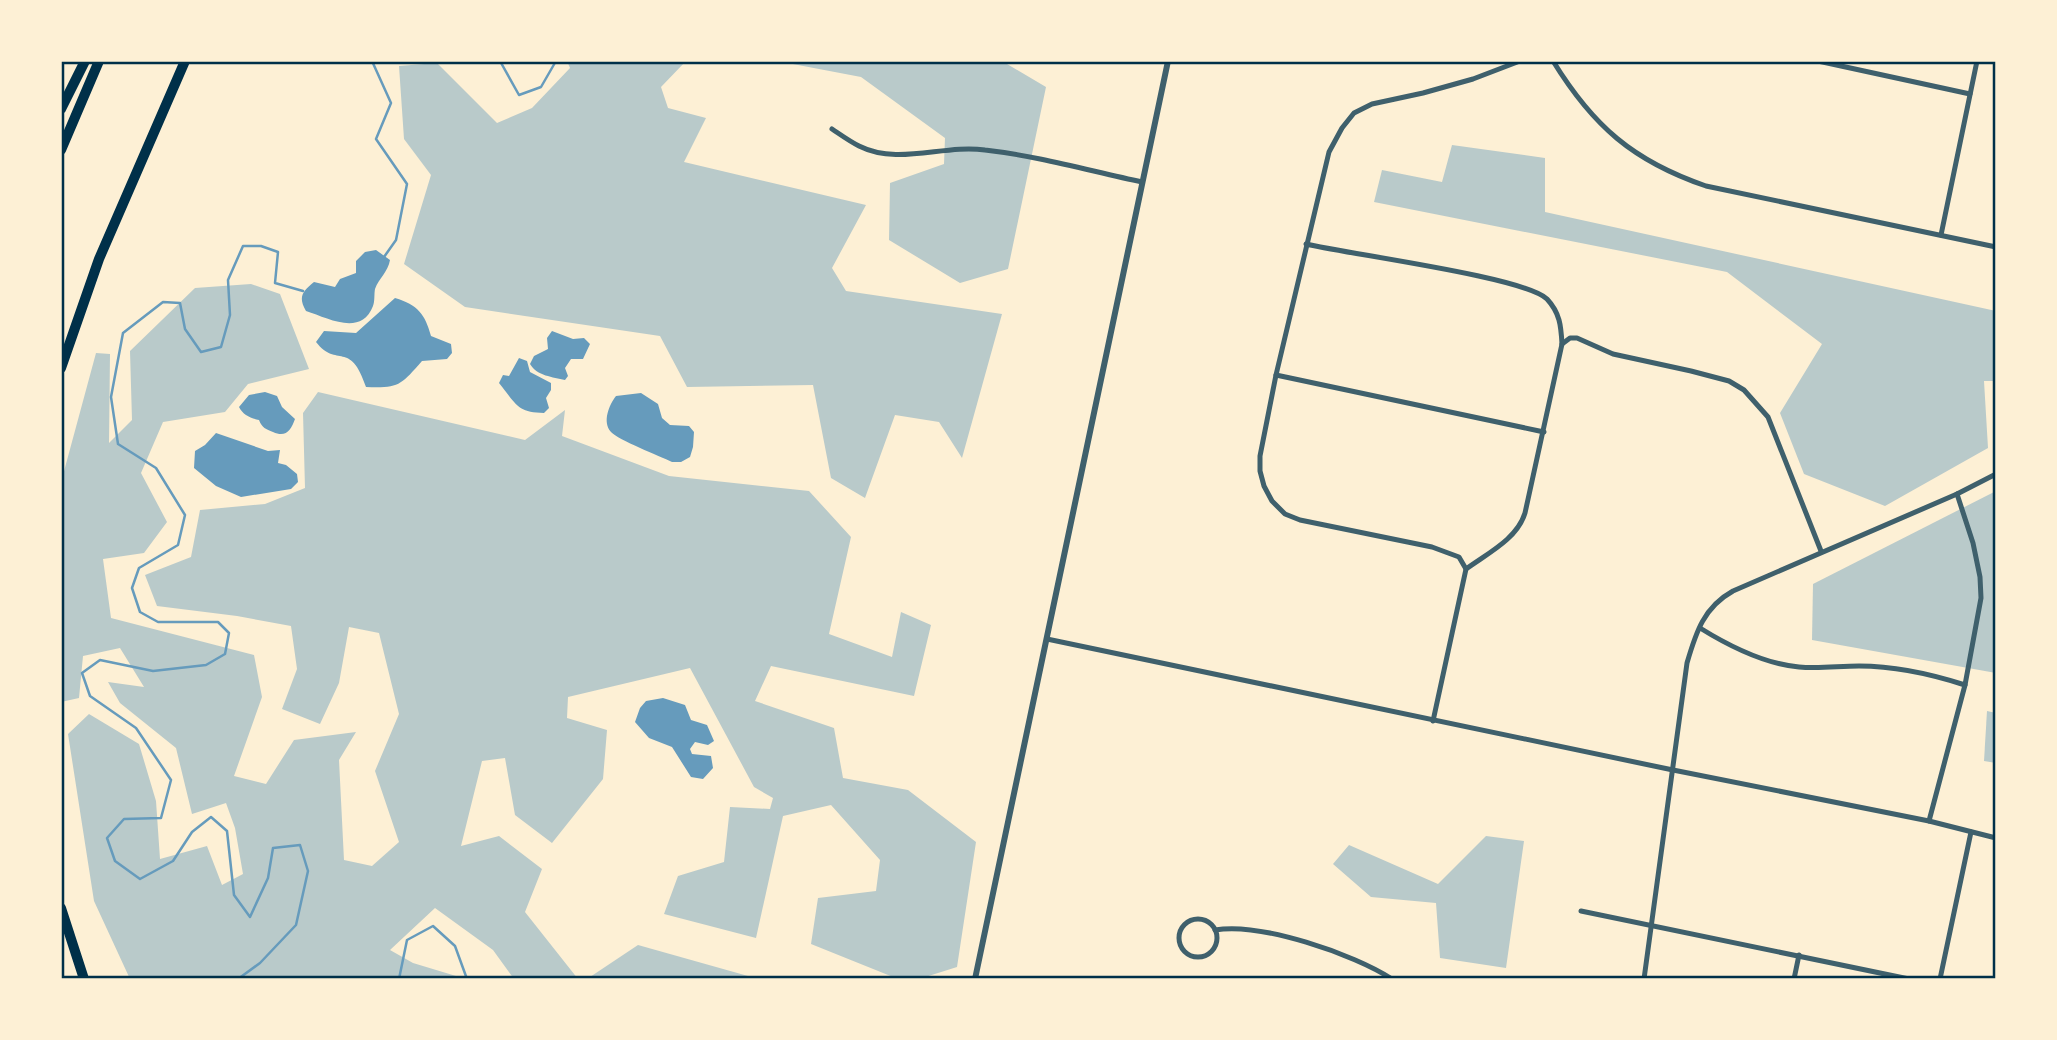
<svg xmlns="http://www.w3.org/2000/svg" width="2057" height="1040" viewBox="0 0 2057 1040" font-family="'DM Sans',sans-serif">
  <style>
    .green { fill: #b9caca }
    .water { fill: #669bbc }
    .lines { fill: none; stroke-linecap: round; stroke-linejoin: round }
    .stream { stroke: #669bbc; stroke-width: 2.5 }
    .minor { stroke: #3f606c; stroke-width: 5 }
    .tertiary { stroke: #3f606c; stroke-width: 6 }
    .motorway { stroke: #003049; stroke-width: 10 }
    .neatline { fill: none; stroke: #003049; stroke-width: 2.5 }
  </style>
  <rect width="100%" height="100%" fill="#fdf0d5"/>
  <g class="green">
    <polygon points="567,61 686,61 661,87 668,108 706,118 684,162 866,205 832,268 846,291 1002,314 962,458 939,422 895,415 865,498 831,478 813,385 687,387 660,336 465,307 404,264 431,175 404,139 399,66 437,63 497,123 532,108 570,68"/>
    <polygon points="777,61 1006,61 1007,64 1046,87 1008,269 960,283 889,240 890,183 944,164 945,138 861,77"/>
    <polygon points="1452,145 1545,158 1545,212 1996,311 1996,381 1984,381 1988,448 1885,506 1804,474 1780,413 1822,344 1727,272 1374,202 1382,170 1442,182"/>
    <polygon points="251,284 280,294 309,369 248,384 225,412 163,422 141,473 167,522 144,553 103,559 111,618 254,655 262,697 234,776 266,784 294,740 356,732 339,760 344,860 372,866 399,842 375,771 399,714 379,633 349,627 339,683 320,724 282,709 297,669 291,626 237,616 157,606 145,575 191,557 200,510 265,504 305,488 303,413 318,392 525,440 565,410 562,436 669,476 809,491 851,537 829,634 892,657 901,612 931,625 914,696 771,666 755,701 834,728 843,778 908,790 976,842 957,967 919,979 898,979 811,944 818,898 876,891 880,860 831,805 783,816 756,938 664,914 678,876 724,862 730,807 770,809 773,798 754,787 690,668 568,697 567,718 607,730 603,779 552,843 515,815 505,758 482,761 461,846 499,836 542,869 525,912 578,979 514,979 493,950 435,908 390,950 413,963 456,976 456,979 130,979 94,901 68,734 89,714 139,744 156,801 160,859 207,846 222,885 243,874 235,828 226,803 192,814 176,748 120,703 108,682 144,687 120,648 83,656 79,698 61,702 63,475 96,353 110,354 109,443 132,420 130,351 195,288"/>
    <polygon points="1996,491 1996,673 1812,640 1813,584"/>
    <polygon points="1987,711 1996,713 1996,763 1984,761"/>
    <polygon points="1486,836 1524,841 1506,968 1440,958 1436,903 1371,897 1333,864 1349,845 1438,884"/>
    <polygon points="638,945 748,976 749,979 587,979"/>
  </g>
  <g class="water">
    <path d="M376 250 390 260C388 272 379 278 375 289 374 294 375 301 373 306 361 337 328 318 306 311 298 297 302 292 314 282L335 287 340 279 356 273V261L365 252Z"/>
    <path d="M395 298C418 305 425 314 431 336L451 344 452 353 447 359 422 361C400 386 399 388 366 387 350 339 337 369 316 342L324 331 356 333Z"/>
    <path d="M552 331 573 339 584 338 590 344 583 359H571L565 368 568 376 565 380C553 377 537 376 530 364L534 356 548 349 547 338Z"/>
    <path d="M519 358 527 361 530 372 551 383V390L546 398 549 408 544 413C516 413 515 402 499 383L503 375 509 376Z"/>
    <path d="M265 392 277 396 282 407 295 419C291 430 286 438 273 432 266 429 262 428 259 420 250 418 243 415 239 407L249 395Z"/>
    <path d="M641 393 658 404 662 418 670 425 689 426 694 432 693 447 690 457 681 462H672C660 456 618 440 611 432 602 422 609 405 616 396Z"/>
    <polygon points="216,433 268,451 280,450 278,463 286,465 297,474 298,482 291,489 241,497 216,486 194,468 195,451 205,445"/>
    <polygon points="663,698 685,705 691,720 707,725 714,741 708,745 695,742 690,749 692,754 711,756 713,768 703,779 691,777 672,747 649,738 635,722 640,708 646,701"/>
  </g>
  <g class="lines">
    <g class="stream">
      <polyline points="372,61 391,103 376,139 407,184 396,240 384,257"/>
      <polyline points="500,61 519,95 541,87 556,61"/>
      <polyline points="238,979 260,963 296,925 308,871 300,845 273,848 268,878 250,917 234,895 227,831 211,817 192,832 173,861 140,879 115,861 107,838 124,819 161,818 171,780 136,728 90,696 82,673 100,660 153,671 206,665 225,654 229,633 218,622 158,622 140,612 132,588 139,568 178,545 185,515 156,468 118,444 111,397 123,333 163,302 180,303 185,329 201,352 221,347 230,315 228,280 243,246 261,246 278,252 275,283 303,291"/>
      <polyline points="399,979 407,940 433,926 455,946 467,979"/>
    </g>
    <g class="minor">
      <path d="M1553 61C1593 126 1633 161 1706 186L1996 247"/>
      <polyline points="1818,61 1970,94"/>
      <path d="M832 129C841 135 849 141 859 146 899 166 943 144 985 150 1038 156 1090 171 1142 182"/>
      <polyline points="1941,235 1977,61"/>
      <path d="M1306 244C1347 254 1525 277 1547 299 1560 313 1561 326 1562 344L1525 513C1517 539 1488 553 1466 569L1433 721"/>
      <polyline points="1562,344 1570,338 1577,338 1613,354 1691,371 1729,381 1744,390 1768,417 1821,551"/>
      <polyline points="1276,375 1544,432"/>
      <polyline points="1466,569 1459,557 1432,547 1300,520 1285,514 1272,501 1264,486 1260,471 1260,456 1276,375 1329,152 1342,128 1354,113 1372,104 1423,93 1473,79 1520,61"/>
      <path d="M1700 628C1729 646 1764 664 1799 667 1819 669 1839 666 1859 666 1895 666 1931 674 1965 685"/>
      <polyline points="1047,639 1673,770 1929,821 1996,838"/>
      <polyline points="1929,821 1965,685 1981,598 1980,577 1973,543 1957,494"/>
      <polyline points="1581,911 1909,979"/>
      <circle cx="1198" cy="938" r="19"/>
      <path d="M1215 930C1260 922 1354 954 1392 979"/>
      <path d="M1644 979 1687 663C1696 632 1704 607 1733 591L1957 494 1996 474"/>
      <polyline points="1794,979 1799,955"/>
      <polyline points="1940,979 1971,832"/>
    </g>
    <polyline class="tertiary" points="975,979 1168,61"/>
    <g class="motorway">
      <polyline points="61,109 85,61"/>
      <polyline points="61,150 99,61"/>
      <polyline points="61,368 99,259 185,61"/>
      <polyline points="61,908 84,979"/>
    </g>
  </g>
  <rect width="2057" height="1040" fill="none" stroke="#fdf0d5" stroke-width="126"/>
  <rect x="63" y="63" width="1931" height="914" class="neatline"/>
</svg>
